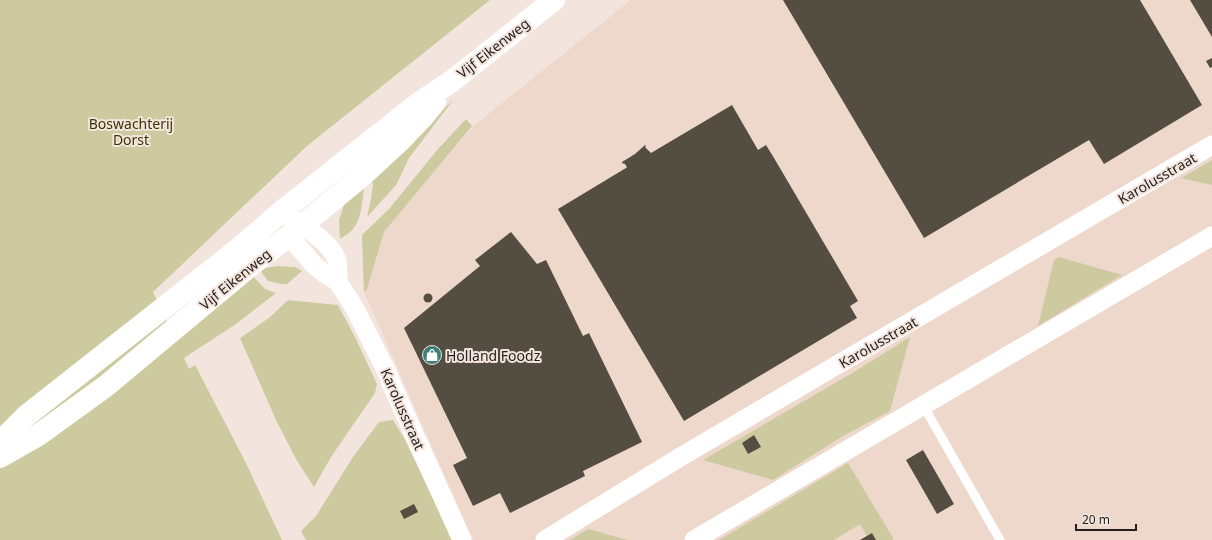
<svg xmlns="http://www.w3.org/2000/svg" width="1212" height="540" viewBox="0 0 1212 540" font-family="'Noto Sans',sans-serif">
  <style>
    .built { fill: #edd8cb }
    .green { fill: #cdcaa0 }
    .building { fill: #534d42 }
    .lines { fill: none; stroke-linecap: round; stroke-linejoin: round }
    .lane { stroke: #fff; stroke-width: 9 }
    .street { stroke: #fff; stroke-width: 19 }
    .secondary { stroke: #fff; stroke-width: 22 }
    .labels { text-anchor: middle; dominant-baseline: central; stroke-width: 4; stroke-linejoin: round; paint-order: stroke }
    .street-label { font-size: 14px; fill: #241f1c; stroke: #f3e5dd }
    .park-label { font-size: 14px; fill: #3a3600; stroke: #f3e5dd }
    .poi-label { font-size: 14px; fill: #241f1c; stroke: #f3e5dd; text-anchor: start }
  </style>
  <rect width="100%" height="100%" fill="#f3e5dd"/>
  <polygon class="built" points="631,0 1212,0 1212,540 473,540 364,292 367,289 384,232 472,127"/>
  <g class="green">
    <polygon points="0,0 490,0 307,146 153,292 175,339 251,274 265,289 276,293 236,324 184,358 189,369 195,365 245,461 282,540 0,540"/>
    <polygon points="454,99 409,158 396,185 367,217 371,199 373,184 368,176 378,171"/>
    <polygon points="466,119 472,126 384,232 367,289 364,292 363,270 362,235 389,209 438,149"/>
    <polygon points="1212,160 1212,185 1181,178"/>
    <path d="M364 184C363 197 362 218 353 229 350 233 344 236 340 239L339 220 344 205Z"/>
    <polygon points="1059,257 1122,275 1038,326 1054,260"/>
    <polygon points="277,266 295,267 302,271 287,284 281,284 268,281 259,269"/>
    <polygon points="288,300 338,305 356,339 377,384 375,393 331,457 314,487 296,459 276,420 240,338 269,318"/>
    <polygon points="910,337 890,411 843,436 773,480 703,460 854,372"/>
    <polygon points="393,420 404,438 453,540 306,540 301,531 316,516 321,508 353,457 379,422"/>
    <polygon points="848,463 893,538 893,540 869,540 860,524 834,540 719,540"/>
    <polygon points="588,529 628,540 570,540"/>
  </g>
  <g class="building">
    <polygon points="783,0 1140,0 1202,105 1104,164 1089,140 924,238"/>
    <polygon points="1190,0 1212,0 1212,37"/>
    <polygon points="1212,58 1212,67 1210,68 1206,61"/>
    <polygon points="732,105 758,150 766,145 774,158 858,301 850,306 857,318 684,421 558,209 626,168 627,167 624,163 623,164 622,162 635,154 645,145 646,146 645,147 651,153"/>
    <polygon points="511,232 537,264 546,260 583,336 589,333 642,442 583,471 585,476 510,513 500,493 473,506 453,465 467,458 404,328 480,266 475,260"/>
    <circle cx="428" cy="298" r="4.5"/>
    <polygon points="754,435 761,447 748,454 742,443"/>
    <polygon points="923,450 954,504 937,514 906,460"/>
    <polygon points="414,504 418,512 404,519 400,511"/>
    <polygon points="872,533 876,540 860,540"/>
  </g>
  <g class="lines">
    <polyline class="lane" points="923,405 1000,540"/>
    <g class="street">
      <path d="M281 212C297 221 331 242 337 260 338 267 338 275 338 282"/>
      <polyline points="289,236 314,265 325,274 338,282 354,307 388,374 391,383 462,540"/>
      <polyline points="545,540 682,456 1212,145"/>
      <polyline points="694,540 1212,236"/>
    </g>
    <g class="secondary">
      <polyline points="0,442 26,416 237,250 281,212 419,103 452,81 554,0"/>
      <polyline points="0,457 37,436 106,386 250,266 289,236 362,176 400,141 422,118 435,102"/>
    </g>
  </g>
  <defs>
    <g id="shop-disc" transform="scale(1)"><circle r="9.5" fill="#3b8076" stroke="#f3e5dd"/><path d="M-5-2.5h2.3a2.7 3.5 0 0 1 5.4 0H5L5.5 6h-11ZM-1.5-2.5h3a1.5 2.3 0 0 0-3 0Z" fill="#fff"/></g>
  </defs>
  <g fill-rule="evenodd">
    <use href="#shop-disc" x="432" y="355"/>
  </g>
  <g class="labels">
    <g class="street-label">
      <text transform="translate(493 48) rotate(-38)">Vijf Eikenweg</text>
      <text transform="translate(1157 178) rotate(-30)">Karolusstraat</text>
      <text transform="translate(235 279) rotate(-39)">Vijf Eikenweg</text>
      <text transform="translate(878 342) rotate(-30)">Karolusstraat</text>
      <text transform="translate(403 409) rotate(66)">Karolusstraat</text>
    </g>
    <g class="park-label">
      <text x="131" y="123">Boswachterij<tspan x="131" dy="16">Dorst</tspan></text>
    </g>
    <g class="poi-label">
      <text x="446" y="355">Holland Foodz</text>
    </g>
  </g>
  <path d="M1076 524v6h60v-6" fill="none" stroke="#241f1c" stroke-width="2"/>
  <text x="1082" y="524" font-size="12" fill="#241f1c" stroke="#f3e5dd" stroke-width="3" paint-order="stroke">20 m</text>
</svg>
